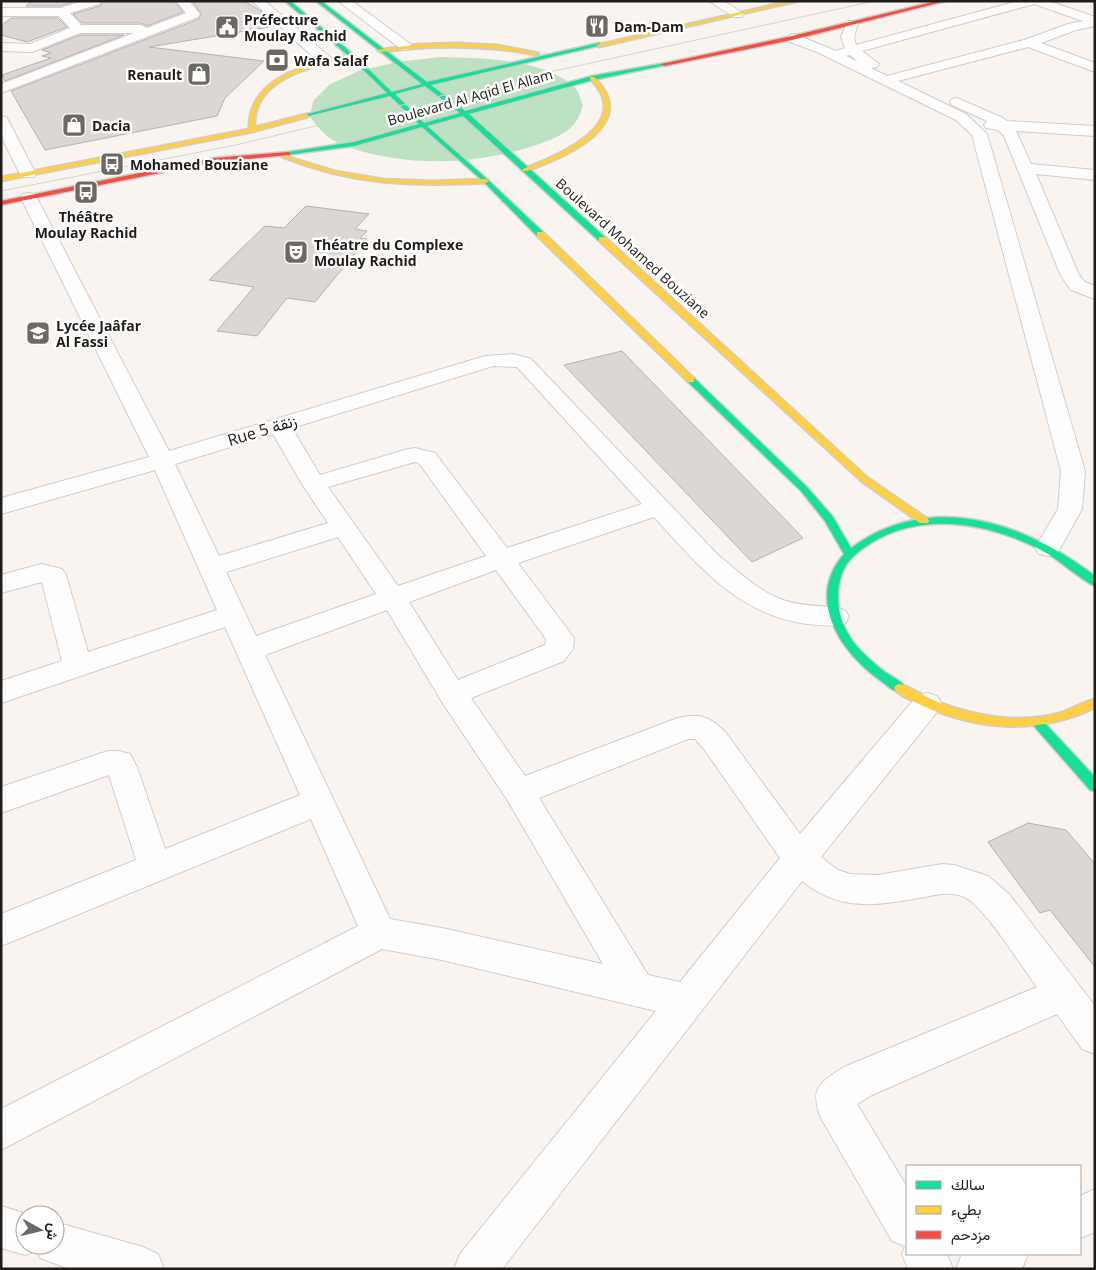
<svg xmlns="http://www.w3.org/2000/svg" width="1096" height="1270" viewBox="0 0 1096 1270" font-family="'Open Sans',Vazirmatn,sans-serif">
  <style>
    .forest { fill: #bce2c2 }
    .building { fill: #dcd7d5; stroke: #b6b1af }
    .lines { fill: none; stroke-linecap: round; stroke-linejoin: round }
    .street-casing { stroke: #d1ccca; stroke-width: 2 }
    .fast-casing { stroke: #d1ccca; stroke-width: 3 }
    .slow-casing { stroke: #d1ccca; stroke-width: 3 }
    .jam-casing { stroke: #d1ccca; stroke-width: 3 }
    .street { fill: #fefdfd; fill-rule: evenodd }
    .fast { fill: #16e098; fill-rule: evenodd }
    .slow { fill: #ffcf43; fill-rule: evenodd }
    .jam { fill: #f24e42; fill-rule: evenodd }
    .tram { stroke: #d4d2d1; stroke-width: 1 }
    .labels { text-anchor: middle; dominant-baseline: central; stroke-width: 5; stroke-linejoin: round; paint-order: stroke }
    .far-poi-label { font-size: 14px; font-weight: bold; fill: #1f1c19; stroke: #fff; text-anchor: start }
    .far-street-label { font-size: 14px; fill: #1f1c19; stroke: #fff }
    .street-label { font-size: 16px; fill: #1f1c19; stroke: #fff }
  </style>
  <rect width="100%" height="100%" fill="#faf4f0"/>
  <path class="forest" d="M440 57C478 58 546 58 575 88 579 92 581 100 583 106 581 111 579 118 575 123 568 133 551 140 539 144 480 165 408 168 348 147 330 141 321 132 310 117L313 101 330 84 359 71 397 62Z"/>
  <g class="building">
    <polygon points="32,1 75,1 61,6 26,6"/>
    <polygon points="103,1 174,1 183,12 147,26 141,23 82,23 73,14 100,6"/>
    <polygon points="192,1 244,1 261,11 276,26 149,47 264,61 225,98 217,116 45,150 11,91 199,19 201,13"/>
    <polygon points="11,18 58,18 67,27 27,42 1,35 1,26"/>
    <polygon points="80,35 124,35 5,81 2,75 51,58 42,56 51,53 42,50"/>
    <polygon points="306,206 369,214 355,229 367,231 360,238 367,239 315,302 287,298 257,336 217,331 254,287 209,280 265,226 284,228"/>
    <polygon points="622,351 803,538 752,562 564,365"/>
    <polygon points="1028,823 1066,830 1095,864 1095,967 1050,910 1040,913 988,842"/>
  </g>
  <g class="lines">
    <g class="street-casing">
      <g id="street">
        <polygon points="82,1 101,1 99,4 70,13 81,25 141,25 147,28 186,13 176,1 189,1 200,14 198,17 1,93 1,84 134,33 80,33 32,52 1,51 1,43 30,44 70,28 59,16 1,16 1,8 61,8"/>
        <polygon points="252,1 265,1 331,58 333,61 331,64 321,64"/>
        <polygon points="338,1 352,1 413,46 406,50 401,49"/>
        <polygon points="709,1 724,1 744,14 742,17 734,17"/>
        <path d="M1018 1H1049L1095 17V26L1076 30 1041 43 1095 63V72L1028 47 898 81 966 114 987 134 1085 471 1082 509 1057 554 1048 556 1039 554 1035 548 1058 509 1061 471 972 135 956 120 817 52 787 41 786 38 792 34 797 35 836 51 845 48 841 37 848 21H856L858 24 854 37 856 45ZM1034 4 1083 21 1068 24 1024 40 887 76 871 68 877 67 879 64 862 51ZM850 55 858 62 846 56Z"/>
        <polygon points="957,98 1003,118 1007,121 1095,126 1095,136 1016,131 1031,164 1095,170 1095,180 1036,174 1079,275 1085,282 1095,286 1095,299 1071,290 1061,276 1004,136 998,130 986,128 984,125 987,121 952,105 950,102 952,99"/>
        <polygon points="1,116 6,117 8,120 36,174 34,177 22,177 20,174 1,136"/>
        <path d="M29 193 35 194 37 198 169 451 485 356 513 354 531 359 718 555C739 572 760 593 786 601 805 607 826 605 845 610L849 617 845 624C832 627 820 625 807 624 738 615 698 565 654 517L518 563 574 638 573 649 564 661 471 698 525 776 675 719C698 712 710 716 726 733L800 834 917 696 927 693 937 696 942 704 937 712 821 857 838 870 850 874 878 875 942 864 954 865 988 876 1009 894 1095 1006V1054L1082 1049 1057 1014 872 1095 857 1104 907 1187V1254H947L953 1269H908L902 1254 905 1246 892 1241 821 1118C809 1087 820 1083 844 1067L1037 987C1021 966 987 910 966 898 954 891 938 894 925 897 878 905 842 913 802 881L502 1269H454L460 1254 656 1011 442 960 382 949 1 1150V1109L358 926 311 819 1 946V914L136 860 109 775 1 813V787L108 751H119L130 754 137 767 165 849 300 795 225 627 1 703V681L62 661 42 582 1 593V575L41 564 62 569 66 575 88 652 217 610 155 470 1 514V498L149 457 21 198 23 194ZM493 366 517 367 642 504 507 548 435 453 415 448 408 449 320 475 292 428ZM273 434 302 484 328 523 219 556 175 464ZM415 462 419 463 486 556 398 586 328 487ZM338 537 376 594 256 636 226 572ZM496 570 546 639 545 645 458 680 409 602ZM387 610 442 702 508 801 603 964 442 928 390 919 265 655ZM688 739H695L704 749 780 858 680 982 648 975 539 798Z"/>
        <polygon points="1095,1189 1095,1232 1080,1238 1080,1196"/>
        <polygon points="1,1206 30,1215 25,1215 25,1245 55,1245 55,1222 143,1247 158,1254 164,1269 70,1269 40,1258 37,1250 25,1255 1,1248"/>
        <polygon points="962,1254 1028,1254 1022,1269 956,1269"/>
      </g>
    </g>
    <g class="fast-casing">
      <g id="fast">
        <path d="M285 1H290L354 55 392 92 422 84 316 1H321L427 82 599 43 602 45 431 85 465 111 592 76 666 63V65L593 80 469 114 605 237V241H599L463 116 427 126 488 180 543 232V236H537L484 182 422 127 354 146 286 155V153L288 152 354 142 419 124 390 96 304 117V115L387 93 350 57ZM425 86 460 113 424 123 395 94Z"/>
        <path d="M691 377 694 378 807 487 833 517 851 548C930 490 1024 522 1095 576V586C1084 582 1060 561 1048 554 989 521 912 507 856 554 835 571 834 604 845 628 853 646 870 660 885 672 892 677 902 681 906 688L904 691C895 694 888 686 881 681 840 652 805 599 844 554L825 521 801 491 688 382V378Z"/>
        <polygon points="1037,717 1041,719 1095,777 1095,791 1090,790 1033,725 1031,722 1033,719"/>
      </g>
    </g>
    <g class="slow-casing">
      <g id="slow">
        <polygon points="789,1 799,1 599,47 596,45"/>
        <path d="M458 43 497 45 539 53 536 55C484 45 433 45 380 52L377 50 419 44Z"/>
        <path d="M352 54 354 57C316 66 252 77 255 127L306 114 308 115V117L252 132 1 181V177L249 129C247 76 311 63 352 54Z"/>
        <path d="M590 77H594C643 125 565 157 527 171H523V169C557 155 636 125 590 79Z"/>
        <path d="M282 155 335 171 383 179 433 181 486 179 489 181 486 183C411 187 352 185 282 157Z"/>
        <polygon points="537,232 543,232 694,378 694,382 688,382 537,236"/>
        <polygon points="599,237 605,237 867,477 928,519 929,521 928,523 920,523 861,481 599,241"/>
        <path d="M900 684C913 688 925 697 938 702 975 716 1020 724 1059 713 1071 709 1083 702 1095 699V708C1039 735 979 731 923 706 914 701 899 697 894 688L896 685Z"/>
      </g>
    </g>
    <g class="jam-casing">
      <g id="jam">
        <polygon points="937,1 946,1 792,40 664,66 661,64 792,36"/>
        <polygon points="288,152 290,153 290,155 214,162 1,205 1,201 214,158"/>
      </g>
    </g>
    <use href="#street" class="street"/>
    <use href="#fast" class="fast"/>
    <use href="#slow" class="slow"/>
    <use href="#jam" class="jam"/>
    <polyline class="tram" points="1,191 236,145 444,95 875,1"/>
  </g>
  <defs>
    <g id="restaurant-square" transform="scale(1.25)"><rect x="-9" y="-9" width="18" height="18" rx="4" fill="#6c6864" stroke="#fff"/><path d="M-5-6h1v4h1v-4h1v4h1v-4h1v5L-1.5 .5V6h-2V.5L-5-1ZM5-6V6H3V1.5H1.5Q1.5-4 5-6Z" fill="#fff"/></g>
    <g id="civic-square" transform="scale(1.25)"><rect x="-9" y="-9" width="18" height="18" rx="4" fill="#6c6864" stroke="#fff"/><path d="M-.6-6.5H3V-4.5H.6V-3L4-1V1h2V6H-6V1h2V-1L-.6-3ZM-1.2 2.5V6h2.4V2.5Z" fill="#fff"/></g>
    <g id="bank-square" transform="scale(1.25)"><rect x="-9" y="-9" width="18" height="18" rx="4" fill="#6c6864" stroke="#fff"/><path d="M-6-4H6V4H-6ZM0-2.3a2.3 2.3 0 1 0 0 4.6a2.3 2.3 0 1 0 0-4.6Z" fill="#fff"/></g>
    <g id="shop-square" transform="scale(1.25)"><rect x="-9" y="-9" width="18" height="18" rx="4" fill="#6c6864" stroke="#fff"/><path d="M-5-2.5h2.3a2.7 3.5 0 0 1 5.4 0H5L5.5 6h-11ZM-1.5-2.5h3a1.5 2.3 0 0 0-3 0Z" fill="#fff"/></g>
    <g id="bus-square" transform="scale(1.25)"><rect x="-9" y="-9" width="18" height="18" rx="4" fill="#6c6864" stroke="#fff"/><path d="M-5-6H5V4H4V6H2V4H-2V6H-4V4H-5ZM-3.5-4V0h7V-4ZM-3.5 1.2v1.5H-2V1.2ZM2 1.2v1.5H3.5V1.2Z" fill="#fff"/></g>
    <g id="theatre-square" transform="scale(1.25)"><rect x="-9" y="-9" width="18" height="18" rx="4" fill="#6c6864" stroke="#fff"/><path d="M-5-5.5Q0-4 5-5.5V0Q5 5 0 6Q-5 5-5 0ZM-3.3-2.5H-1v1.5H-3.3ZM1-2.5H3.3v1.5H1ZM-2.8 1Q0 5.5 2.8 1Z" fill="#fff"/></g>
    <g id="school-square" transform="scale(1.25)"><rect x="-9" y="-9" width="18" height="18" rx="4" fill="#6c6864" stroke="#fff"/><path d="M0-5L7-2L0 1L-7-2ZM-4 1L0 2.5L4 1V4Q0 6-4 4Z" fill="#fff"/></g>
  </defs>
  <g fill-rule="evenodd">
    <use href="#restaurant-square" x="597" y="26"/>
    <use href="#civic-square" x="227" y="27"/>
    <use href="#bank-square" x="277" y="60"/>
    <use href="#shop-square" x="199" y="74"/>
    <use href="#shop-square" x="74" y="125"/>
    <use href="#bus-square" x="112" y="164"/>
    <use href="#bus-square" x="86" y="192"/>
    <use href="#theatre-square" x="296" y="252"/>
    <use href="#school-square" x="38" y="333"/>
  </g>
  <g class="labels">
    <g class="far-poi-label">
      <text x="244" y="19">Préfecture<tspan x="244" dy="16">Moulay Rachid</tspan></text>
      <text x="614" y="26">Dam-Dam</text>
      <text x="294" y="60">Wafa Salaf</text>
      <text x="182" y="74" text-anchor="end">Renault</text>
      <text x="92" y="125">Dacia</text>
      <text x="130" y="164">Mohamed Bouziane</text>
      <text x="86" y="216" text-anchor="middle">Théâtre<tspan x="86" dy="16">Moulay Rachid</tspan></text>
      <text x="314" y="244">Théatre du Complexe<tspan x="314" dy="16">Moulay Rachid</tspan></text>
      <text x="56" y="325">Lycée Jaâfar<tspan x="56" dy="16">Al Fassi</tspan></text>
    </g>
    <g class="far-street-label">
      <text transform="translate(470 97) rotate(-16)">Boulevard Al Aqid El Allam</text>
      <text transform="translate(633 248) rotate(42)">Boulevard Mohamed Bouziane</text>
    </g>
    <g class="street-label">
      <text transform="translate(262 430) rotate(-17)">Rue 5 زنقة</text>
    </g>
  </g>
  <rect width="1096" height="1270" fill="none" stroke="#1f1c19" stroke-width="5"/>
  <rect x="906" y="1165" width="175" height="90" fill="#ffffff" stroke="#a5a4a3"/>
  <rect x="916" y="1181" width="25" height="8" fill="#16e098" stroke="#a5a4a3"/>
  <text x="951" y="1190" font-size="15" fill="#1f1c19">سالك</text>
  <rect x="916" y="1206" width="25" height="8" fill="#ffcf43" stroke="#a5a4a3"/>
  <text x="951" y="1215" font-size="15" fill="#1f1c19">بطيء</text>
  <rect x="916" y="1231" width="25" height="8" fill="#f24e42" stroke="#a5a4a3"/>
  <text x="951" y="1240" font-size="15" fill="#1f1c19">مزدحم</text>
  <g transform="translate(40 1230) rotate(98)"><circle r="24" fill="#ffffff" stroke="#a5a4a3"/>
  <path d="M0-4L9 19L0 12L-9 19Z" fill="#6c6864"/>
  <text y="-8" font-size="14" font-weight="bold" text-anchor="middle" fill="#1f1c19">ش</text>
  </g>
</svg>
